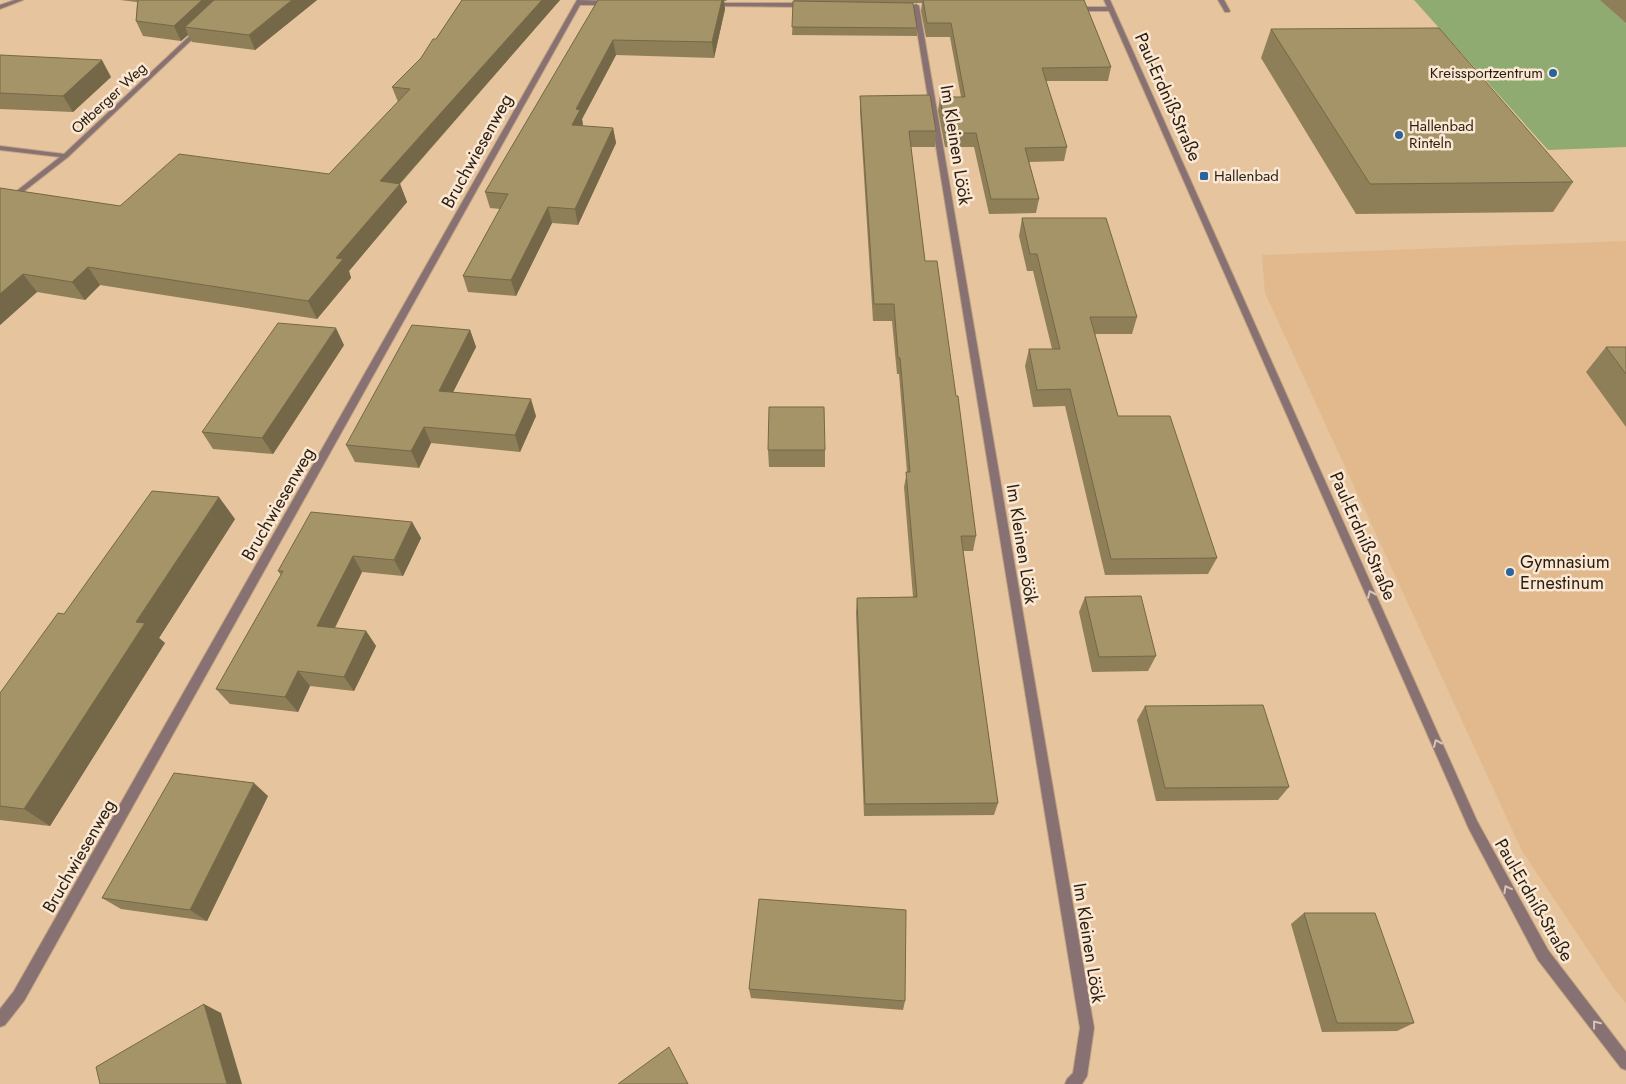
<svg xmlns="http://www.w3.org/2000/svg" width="1626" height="1084" viewBox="0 0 1626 1084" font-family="Jost,sans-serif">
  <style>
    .built { fill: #e1b98c }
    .green { fill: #8fab72 }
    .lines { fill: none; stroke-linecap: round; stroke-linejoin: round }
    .lane-casing { stroke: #c0a381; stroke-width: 2 }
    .street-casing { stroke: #c0a381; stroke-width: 2 }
    .lane { fill: #877173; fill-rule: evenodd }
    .street { fill: #877173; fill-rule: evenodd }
    .wall { fill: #8e7f59 }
    .shaded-wall { fill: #746848 }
    .building { fill: #a59467; stroke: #746848 }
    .oneway { stroke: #d8c4b7 }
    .poi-dot { fill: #29649c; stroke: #fae8d4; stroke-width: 2 }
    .labels { text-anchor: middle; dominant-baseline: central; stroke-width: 5; stroke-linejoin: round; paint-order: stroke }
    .far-poi-label { font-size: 15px; fill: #2a1e0f; stroke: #fae8d4; text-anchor: start }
    .far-street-label { font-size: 15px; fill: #2a1e0f; stroke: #fae8d4 }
    .street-label { font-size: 18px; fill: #2a1e0f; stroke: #fae8d4 }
    .poi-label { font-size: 18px; fill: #2a1e0f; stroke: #fae8d4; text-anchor: start }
  </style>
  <rect width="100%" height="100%" fill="#e6c49d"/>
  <polygon class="built" points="1626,241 1626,1003 1614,989 1522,851 1265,293 1262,255"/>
  <polygon class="green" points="1414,0 1626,0 1626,147 1548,150"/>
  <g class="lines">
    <g class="lane-casing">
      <g id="lane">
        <polygon points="15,0 23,0 0,9 0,5"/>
        <polygon points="1218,0 1224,0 1230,11 1229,12 1225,12"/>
      </g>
    </g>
    <g class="street-casing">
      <g id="street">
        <polygon points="577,0 610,1 613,3 610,5 580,5 24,1001 5,1025 0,1027 0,1009 14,991"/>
        <polygon points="1104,0 1110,0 1477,821 1548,950 1626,1052 1626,1070 1621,1068 1538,960 1469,829 1109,11 1074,11 1071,9 1074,7 1107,7"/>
        <polygon points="710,3 805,3 808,5 805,7 712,6 710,5"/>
        <polygon points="916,4 919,6 1094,1028 1087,1076 1082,1084 1065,1084 1067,1079 1073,1073 1080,1028 913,6"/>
        <polygon points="197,29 202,30 68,157 0,210 0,204 60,157 0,150 0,146 64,154"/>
      </g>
    </g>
    <use href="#lane" class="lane"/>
    <use href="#street" class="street"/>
  </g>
  <g class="wall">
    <polygon points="120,0 317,0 255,50 192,42 188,35 181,41 143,36 136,21 137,2"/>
    <polygon points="462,0 560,0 400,184 407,202 349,271 351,278 317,319 100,285 85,300 37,292 0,325 0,188 120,206 329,174 398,102 392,87 421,58 436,39"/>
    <polygon points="598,0 727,0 726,1 724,1 725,9 714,58 616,55 582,119 583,126 613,128 616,143 578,225 552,223 516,296 468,292 463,276 500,209 490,208 485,192"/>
    <polygon points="794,0 1084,0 1111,67 1108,81 1046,81 1067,147 1064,161 1029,162 1039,199 1036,213 989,214 974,147 945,147 938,111 940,97 961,97 950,37 926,37 921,11 922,3 913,3 917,28 917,36 792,35"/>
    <polygon points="1600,0 1626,0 1626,23"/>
    <polygon points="1271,29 1573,182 1553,212 1356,214 1261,58"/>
    <polygon points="0,55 111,77 73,112 0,109"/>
    <polygon points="860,96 936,131 935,147 911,147 925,261 976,536 973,551 963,551 998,803 994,815 864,816 856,613 857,598 913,597 904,487 907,472 899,374 897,374 892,321 873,321 860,112"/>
    <polygon points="1022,218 1137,317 1132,334 1095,334 1118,416 1217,558 1208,574 1105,575 1065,406 1033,407 1025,366 1029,349 1052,349 1033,271 1027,271 1019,236"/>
    <polygon points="470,330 476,347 453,392 536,416 520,452 431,443 419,468 355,462 346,445"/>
    <polygon points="344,345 273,454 213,449 202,432"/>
    <polygon points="1606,347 1626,347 1626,427 1586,372"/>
    <polygon points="768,450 825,450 825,467 769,467"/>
    <polygon points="235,519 159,638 165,643 50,826 0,820 0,693 64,614"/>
    <polygon points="412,522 421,538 403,576 362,572 335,628 366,631 376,646 354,691 310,686 298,712 230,704 216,689 281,575 278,571"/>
    <polygon points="1085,597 1156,656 1148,671 1092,672 1079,612"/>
    <polygon points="1145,706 1289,787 1278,800 1156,801 1137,720"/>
    <polygon points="268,796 207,921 121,909 102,898"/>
    <polygon points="1304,913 1414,1023 1397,1031 1322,1032 1291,924"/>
    <polygon points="749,989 905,1001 903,1010 751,998"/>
  </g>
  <g class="shaded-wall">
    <polygon points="202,0 225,0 185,27 188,35 181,41 174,26"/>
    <polygon points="292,0 317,0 255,50 249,35"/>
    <polygon points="542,0 560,0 386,199 380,181"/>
    <polygon points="722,0 724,0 725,9 714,58 712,42"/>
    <polygon points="613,40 616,55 582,119 583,125 572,125 576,109"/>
    <polygon points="102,60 111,77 73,112 63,96"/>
    <polygon points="613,128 616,143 578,225 575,209"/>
    <polygon points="400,184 407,202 349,271 351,278 317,319 308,301 336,258"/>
    <polygon points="548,207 552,223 516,296 511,280"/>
    <polygon points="88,267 100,285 85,300 72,282"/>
    <polygon points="23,274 37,292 0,325 0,294"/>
    <polygon points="336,328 344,345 273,454 262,438"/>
    <polygon points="470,330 476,347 445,408 439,391"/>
    <polygon points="531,399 536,416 520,452 515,435"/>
    <polygon points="424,427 431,443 419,468 411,451"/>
    <polygon points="219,497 235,519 159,638 165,643 50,826 24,809 136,622"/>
    <polygon points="412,522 421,538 403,576 394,560"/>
    <polygon points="353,556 362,572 328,641 317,626"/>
    <polygon points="366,631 376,646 354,691 344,677"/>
    <polygon points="298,671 310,686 298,712 285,697"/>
    <polygon points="254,783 268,796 207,921 190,910"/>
    <polygon points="204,1004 221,1013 242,1084 227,1084"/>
  </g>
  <g class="building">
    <polygon points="138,0 202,0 174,26 136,21"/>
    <polygon points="214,0 292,0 249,35 185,27"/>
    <polygon points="462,0 542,0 380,181 400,184 336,258 343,259 308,301 88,267 72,282 23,274 0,294 0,188 120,206 179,154 329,174 410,89 392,87 421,58 433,39 436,39"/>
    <polygon points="598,0 722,0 712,42 613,40 576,109 580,110 572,125 613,128 575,209 548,207 511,280 463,276 508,194 485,192"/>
    <polygon points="923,0 1084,0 1111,67 1042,68 1067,147 1025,148 1039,199 991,199 976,133 946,133 940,97 965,97 951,23 927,23"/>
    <polygon points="793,1 913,3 917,28 792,27"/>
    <polygon points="1439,28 1573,182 1370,184 1271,29"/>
    <polygon points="0,55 102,60 63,96 0,93"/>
    <polygon points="930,95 936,131 909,131 925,261 937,261 956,396 958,396 976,536 961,536 998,803 865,804 857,598 917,597 906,472 910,472 900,358 898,358 894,304 874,304 860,96"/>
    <polygon points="1022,218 1106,218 1137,317 1090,317 1118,416 1170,416 1217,558 1111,559 1070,389 1037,390 1029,349 1060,349 1037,254 1030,254"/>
    <polygon points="278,323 336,328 262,438 202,432"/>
    <polygon points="412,325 470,330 439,391 531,399 515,435 424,427 411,451 346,445"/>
    <polygon points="1606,347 1626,347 1626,374"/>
    <polygon points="769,407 824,407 825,450 768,450"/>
    <polygon points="152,491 219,497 136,622 145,623 24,809 0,806 0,693 58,613 64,614"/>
    <polygon points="311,512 412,522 394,560 353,556 317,626 366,631 344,677 298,671 285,697 216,689 283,571 278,571"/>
    <polygon points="1141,596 1156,656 1099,657 1085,597"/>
    <polygon points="1263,705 1289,787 1165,788 1145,706"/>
    <polygon points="174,773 254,783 190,910 102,898"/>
    <polygon points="759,899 906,910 905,1001 749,989"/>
    <polygon points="1304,913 1375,913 1414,1023 1337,1023"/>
    <polygon points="204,1004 227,1084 100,1084 96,1067"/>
    <polygon points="669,1047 688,1084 618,1084"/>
  </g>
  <defs><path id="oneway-chevron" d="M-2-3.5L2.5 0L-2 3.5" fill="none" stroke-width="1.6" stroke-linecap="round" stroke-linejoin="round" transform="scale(1.25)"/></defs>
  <g class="oneway">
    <use href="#oneway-chevron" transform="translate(1371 594) rotate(-114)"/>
    <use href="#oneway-chevron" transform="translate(1437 743) rotate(-114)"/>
    <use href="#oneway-chevron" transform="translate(1507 889) rotate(-119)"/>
    <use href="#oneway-chevron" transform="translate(1596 1024) rotate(-128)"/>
  </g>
  <g class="poi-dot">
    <circle cx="1553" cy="73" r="5"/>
    <circle cx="1399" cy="135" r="5"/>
    <rect x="1199" y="171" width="10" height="10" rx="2.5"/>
    <circle cx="1510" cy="572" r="5"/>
  </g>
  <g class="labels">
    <g class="far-poi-label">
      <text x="1543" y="73" text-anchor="end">Kreissportzentrum</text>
      <text x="1409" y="126">Hallenbad<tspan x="1409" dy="17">Rinteln</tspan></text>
      <text x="1214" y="176">Hallenbad</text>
    </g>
    <g class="far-street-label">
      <text transform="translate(109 98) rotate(-43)">Ottberger Weg</text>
    </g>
    <g class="street-label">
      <text transform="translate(1168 97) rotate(66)">Paul-Erdniß-Straße</text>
      <text transform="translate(956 145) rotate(81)">Im Kleinen Löök</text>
      <text transform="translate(477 151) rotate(-61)">Bruchwiesenweg</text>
      <text transform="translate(278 504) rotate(-60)">Bruchwiesenweg</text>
      <text transform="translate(1363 536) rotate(66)">Paul-Erdniß-Straße</text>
      <text transform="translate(1022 544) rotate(81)">Im Kleinen Löök</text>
      <text transform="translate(79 856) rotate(-60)">Bruchwiesenweg</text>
      <text transform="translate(1534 900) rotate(60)">Paul-Erdniß-Straße</text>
      <text transform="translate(1089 943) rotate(81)">Im Kleinen Löök</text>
    </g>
    <g class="poi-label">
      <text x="1520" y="562">Gymnasium<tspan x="1520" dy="21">Ernestinum</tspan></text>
    </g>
  </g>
</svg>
